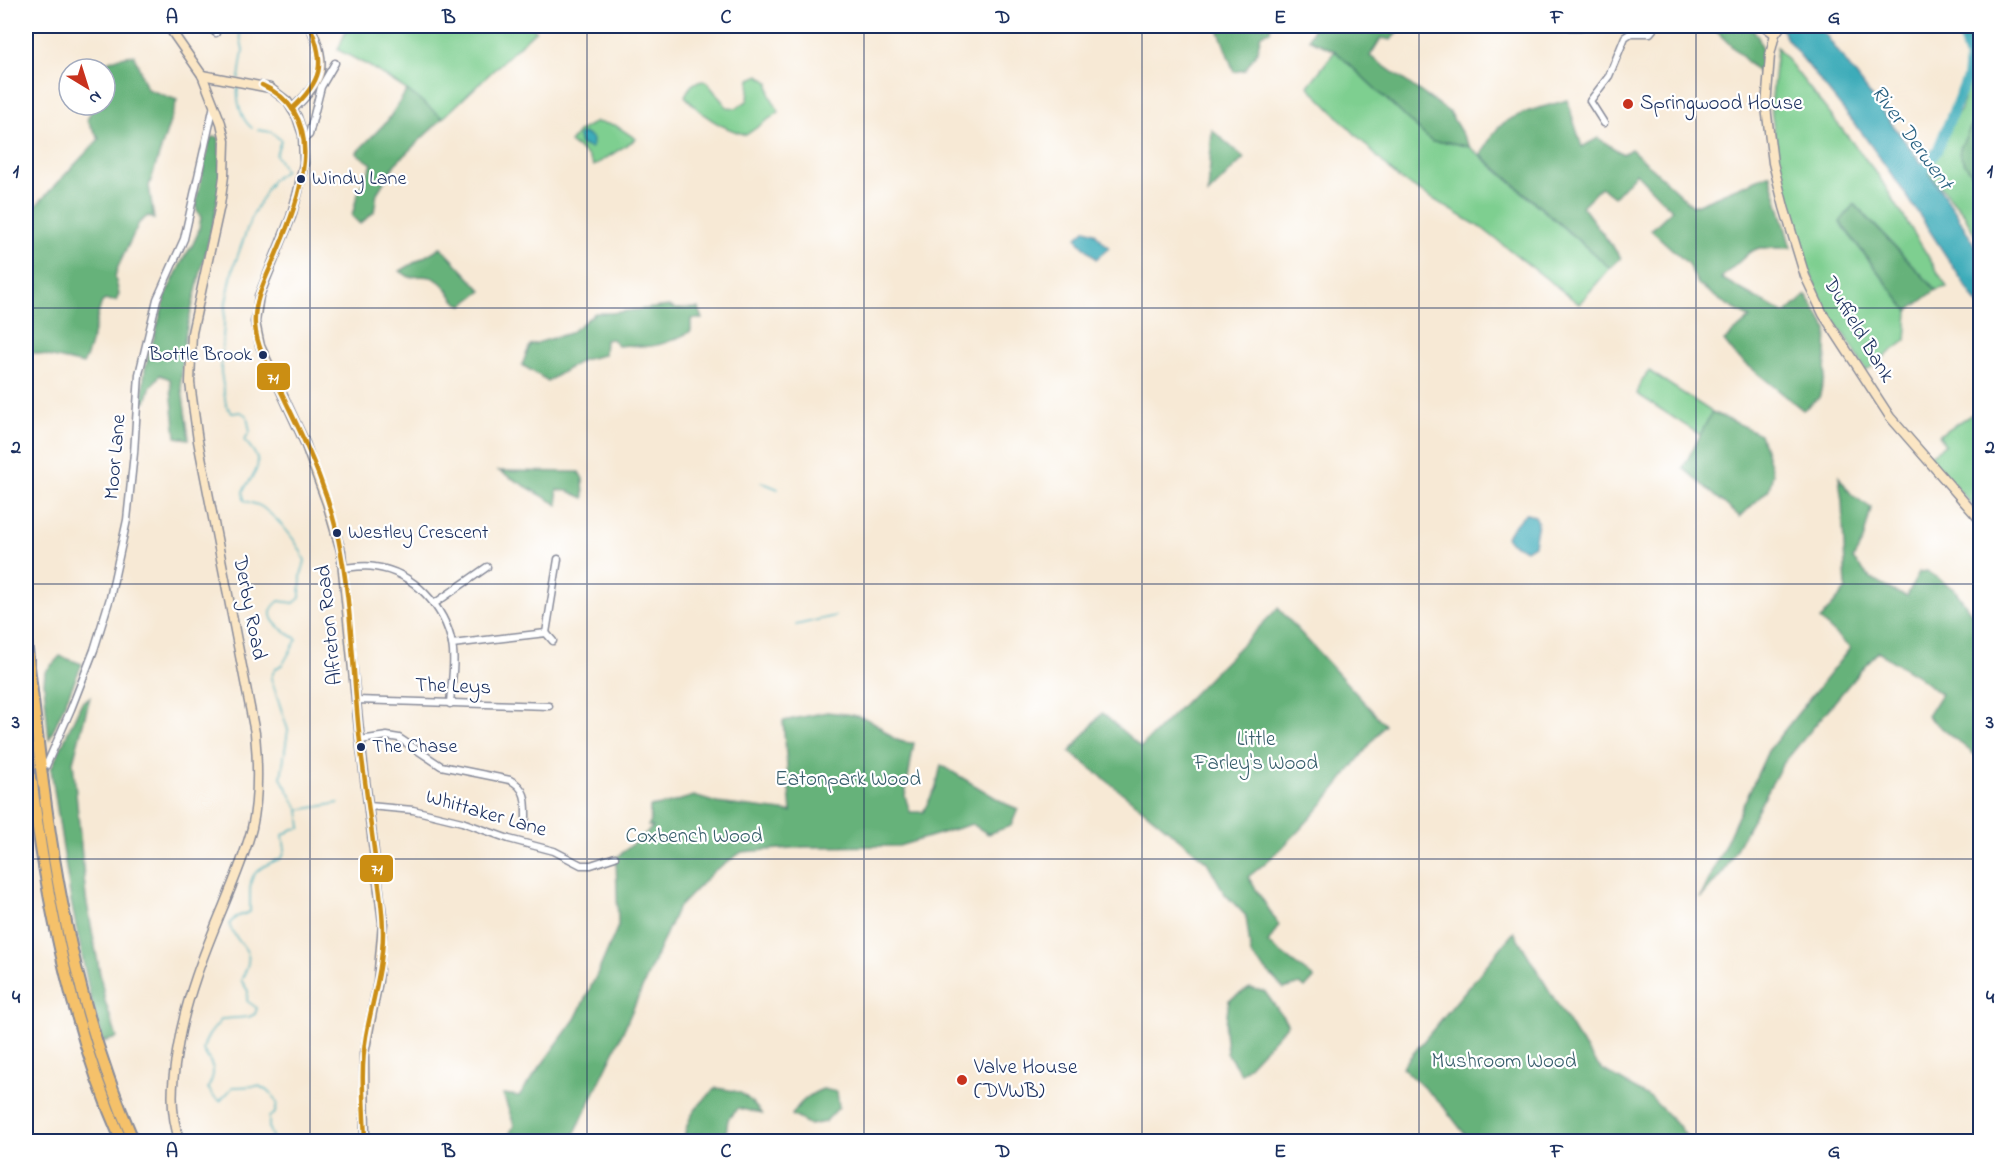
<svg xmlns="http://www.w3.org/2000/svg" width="2006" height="1167" viewBox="0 0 2006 1167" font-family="'Indie Flower',sans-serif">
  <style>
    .green { fill: #7ecf90; stroke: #4c7f77; stroke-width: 1.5 }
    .forest { fill: #66b27a; stroke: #40706c; stroke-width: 1.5 }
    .water { fill: #3cacb9; stroke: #2c6e8c; stroke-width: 1.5 }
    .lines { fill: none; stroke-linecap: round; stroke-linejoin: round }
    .stream { stroke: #3cacb9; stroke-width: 1.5 }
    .river { stroke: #3cacb9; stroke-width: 10 }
    .street-casing { stroke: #898c9a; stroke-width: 9 }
    .secondary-casing { stroke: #898c9a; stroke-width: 11 }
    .highway-casing { stroke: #898c9a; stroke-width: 14 }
    .street { stroke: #fff; stroke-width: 6 }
    .secondary { stroke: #fbe6c4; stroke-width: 8 }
    .highway { stroke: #f5c16b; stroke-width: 10 }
    .highway-bridge-casing { stroke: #898c9a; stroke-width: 14; stroke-linecap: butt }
    .highway-bridge { stroke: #f5c16b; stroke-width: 10 }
    .bus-1-casing { stroke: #fff; stroke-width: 9 }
    .bus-1 { stroke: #cb8e13; stroke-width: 4.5 }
    .grid { fill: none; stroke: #1b2f5e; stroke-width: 1.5; stroke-opacity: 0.55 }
    .poi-dot { fill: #c8321e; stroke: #fff; stroke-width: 2 }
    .bus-dot { fill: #1b2f5e; stroke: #fff; stroke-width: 2 }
    .labels { text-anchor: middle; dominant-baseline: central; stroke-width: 4.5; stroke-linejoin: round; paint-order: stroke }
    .bus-label { font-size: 20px; fill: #1b2f5e; stroke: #fff; text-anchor: start }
    .poi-label { font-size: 21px; fill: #1b2f5e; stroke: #fff; text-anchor: start }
    .street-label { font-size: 21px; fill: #1b2f5e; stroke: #fff }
    .park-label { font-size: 21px; fill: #395f6d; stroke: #fff }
    .water-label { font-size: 22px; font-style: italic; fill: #286182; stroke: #fff }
    .line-badge { stroke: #fff; stroke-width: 2 }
    .badge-label { font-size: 16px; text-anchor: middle; font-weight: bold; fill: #fff }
    .neatline { fill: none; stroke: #1b2f5e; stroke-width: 2 }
    .grid-label { font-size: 20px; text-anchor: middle; font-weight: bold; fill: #1b2f5e }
  </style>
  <rect width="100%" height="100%" fill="#fff"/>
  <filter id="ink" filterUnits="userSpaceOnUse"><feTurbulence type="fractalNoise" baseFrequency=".0167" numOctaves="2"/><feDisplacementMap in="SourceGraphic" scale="12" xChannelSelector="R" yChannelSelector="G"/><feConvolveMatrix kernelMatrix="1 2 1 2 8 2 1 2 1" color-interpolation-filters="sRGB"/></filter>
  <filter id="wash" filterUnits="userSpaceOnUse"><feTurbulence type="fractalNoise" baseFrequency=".008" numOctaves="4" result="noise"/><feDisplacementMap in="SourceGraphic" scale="24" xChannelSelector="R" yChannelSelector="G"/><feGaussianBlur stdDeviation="1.35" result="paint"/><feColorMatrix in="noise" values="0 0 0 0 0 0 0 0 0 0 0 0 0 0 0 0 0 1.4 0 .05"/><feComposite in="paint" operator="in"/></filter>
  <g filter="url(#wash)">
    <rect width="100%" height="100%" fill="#f7e9d5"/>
    <g class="green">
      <polygon points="348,26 530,26 536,30 443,118 407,90 369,66 338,50"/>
      <polygon points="1978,26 1980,26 1980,245 1964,214 1928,172 1945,141 1953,119 1961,110 1971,65 1972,48 1968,35"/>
      <polygon points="1777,47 1878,175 1947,287 1936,290 1855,204 1840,223 1908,311 1906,340 1866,371 1850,343 1825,309 1807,266 1790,207 1778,163 1771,108"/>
      <polygon points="1335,51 1432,142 1448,142 1470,147 1610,268 1579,304 1483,229 1398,178 1308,86"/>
      <path d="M759 75 769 83 770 95 779 112 746 135C720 127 703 117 685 96 690 85 694 81 706 81L727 107 737 108 748 100 750 79Z"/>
      <polygon points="595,122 615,125 636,139 594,166 588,156 570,142 578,132"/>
      <polygon points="1649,371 1712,412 1700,435 1637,394 1642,380"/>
      <polygon points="1980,409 1980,514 1929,456 1945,445 1939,435"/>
    </g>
    <g class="forest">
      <polygon points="1217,26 1271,26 1270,31 1261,34 1257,52 1245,70 1234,72"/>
      <polygon points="1314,26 1400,26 1401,27 1391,40 1381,38 1370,56 1449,112 1470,147 1448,142 1432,142 1335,51 1309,39"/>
      <path d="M1711 26H1749C1765 38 1762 57 1762 76Z"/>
      <path d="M134 55 147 89 177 100 149 186 154 219 148 216 139 223 118 267 115 277 119 294 116 301 106 300 102 302C94 323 94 344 83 364L26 351V216L99 139 87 120 94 105H105V69H102V64L120 57Z"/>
      <polygon points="407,90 443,118 395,164 377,193 374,212 360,224 352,216 357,196 372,164 356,153 388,120"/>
      <path d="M1567 100 1582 147 1598 138 1623 154 1631 149 1693 206 1770 174 1791 248H1759L1750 252 1721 278 1785 314 1806 295 1827 329 1825 375 1819 398 1803 410 1735 355 1724 341 1750 318 1721 301 1698 284 1687 263 1651 230 1672 210 1636 173 1614 197 1601 187 1582 206 1621 258 1610 268 1481 155C1486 146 1491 135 1499 127 1517 111 1546 107 1567 100Z"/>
      <polygon points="1980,108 1980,187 1959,154 1960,148"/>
      <polygon points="1212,130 1244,158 1208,194"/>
      <polygon points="212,137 219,137 221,180 215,215 185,335 181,382 189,439 176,437 170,379 160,375 150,388 146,402 142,401 145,369 167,292 185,256 192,246 198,233 201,218 196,208 197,198 209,142"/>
      <polygon points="1854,204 1936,290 1908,311 1840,222"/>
      <path d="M441 247 482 291 463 305C454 302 454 299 449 292 437 275 428 275 409 277L400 271Z"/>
      <path d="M669 306 675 309 698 308 702 319H691V331C682 337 662 345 651 346 640 348 633 343 618 346L612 339 605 340 604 355 582 360 548 381 522 365 530 345 570 333 595 313H611Z"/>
      <polygon points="1712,412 1760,434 1773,474 1769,489 1740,517 1683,468"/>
      <polygon points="499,471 579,472 583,479 584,498 568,491 557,490 558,505"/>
      <polygon points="1839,477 1852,495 1871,508 1863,541 1853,559 1870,578 1897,593 1907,596 1919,572 1927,571 1955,590 1974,617 1980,621 1980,759 1927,716 1941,694 1916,675 1878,652 1866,664 1782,765 1724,871 1700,899 1768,751 1850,648 1820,620 1846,589 1842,502"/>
      <path d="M1278 608 1385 725C1342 780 1304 834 1248 877L1279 925 1268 943 1314 978 1305 988 1300 984 1284 989 1251 955 1246 916 1225 894 1207 862 1139 806 1070 752 1102 713 1141 747Z"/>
      <polygon points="60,656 82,664 49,740 44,684 45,672"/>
      <polygon points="90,697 73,762 86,898 105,1001 117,1038 103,1042 90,996 71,901 51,769 82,702"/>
      <path d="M827 712C842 714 860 714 873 722 890 733 891 743 914 743L905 796 910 812H923L936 787 941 765 1006 804 1018 809 1011 826 988 834 972 824 899 846 805 847 742 852 714 871 677 909 614 1052 571 1141H506L514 1125 503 1094 519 1096 575 1019 599 970 618 926 616 858 653 827 648 826 650 823V807L667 804 694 796 717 803 791 812 783 721Z"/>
      <polygon points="1514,932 1576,1035 1600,1068 1651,1098 1679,1126 1690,1141 1470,1141 1443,1106 1402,1067"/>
      <polygon points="1250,988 1265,992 1288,1024 1241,1074 1227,1053 1225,1030 1229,1000"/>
      <path d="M716 1088C744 1091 744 1093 762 1114L738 1108 728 1119 725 1141H684C686 1116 698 1105 716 1088Z"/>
      <path d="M823 1089 837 1092 839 1107 825 1122 810 1125 792 1115C799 1103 809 1094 823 1089Z"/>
    </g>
    <g class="water">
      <polygon points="1780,26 1819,26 1928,172 1956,213 1980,255 1980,308 1907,196 1862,133 1787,39"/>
      <polygon points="583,133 591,137 593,140 592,147 590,148 580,144 578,136"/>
      <polygon points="1086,229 1094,232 1109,248 1096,259 1076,238"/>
      <polygon points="1526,514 1535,516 1538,522 1534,545 1526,550 1511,543 1506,537 1517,522"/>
    </g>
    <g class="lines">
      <g class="stream">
        <polyline points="238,26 243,50 239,78"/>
        <path d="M238 86C236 99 241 120 252 128"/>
        <path d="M258 130 271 132 281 140 276 155 285 171 272 180 251 218 233 269 225 307 221 372 226 405 232 413 241 412 247 416 250 432 244 440C267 464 257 468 243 491L244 500C250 504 256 503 262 507 279 520 298 541 305 561L301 575 300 598 294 603 279 601C258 617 283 631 297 639L283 664 275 669 271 678 288 730 281 778 299 810 301 828 293 829 283 835 285 850 282 858C247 872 250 876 250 912L236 917 229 924C238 950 260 946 241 980L248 991 247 1001 257 1008 255 1014 249 1017 222 1019C214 1029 205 1037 203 1050 212 1066 218 1068 208 1088L214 1097 220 1101 233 1087 259 1086 272 1094 277 1103 275 1113 269 1117V1129L274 1142"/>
        <polyline points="761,482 778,489"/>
        <polyline points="796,625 835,616"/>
        <polyline points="299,810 339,803"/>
      </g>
      <polyline class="river" points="1919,176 1937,151 1967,78 1969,59 1963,36 1971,26"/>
    </g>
  </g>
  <g filter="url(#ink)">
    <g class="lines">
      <g class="street-casing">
        <g id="street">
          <polyline points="208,26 216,33"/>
          <polyline points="260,26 261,26"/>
          <polyline points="1604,123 1590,101 1609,76 1625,37 1631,33 1650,33 1656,26"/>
          <polyline points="304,139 309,135 321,87 335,63"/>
          <path d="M343 568C353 567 365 565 375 567 413 572 445 607 452 644 456 663 451 684 450 704"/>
          <polyline points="434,604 487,567"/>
          <polyline points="546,633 558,559"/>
          <polyline points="452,644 546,633 553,641"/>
          <polyline points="356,700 549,706"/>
          <path d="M360 740 387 736 399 738 441 766 510 780C527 788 526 802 526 818"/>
          <polyline points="43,773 71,709 94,650 110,598 127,520 134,453 139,374 157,299 184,239 214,105"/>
          <polyline points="26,806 33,793"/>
          <polyline points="369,806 413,810 462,822 509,839 554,851 581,865 591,865 615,857"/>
        </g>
      </g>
      <g class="secondary-casing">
        <g id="secondary">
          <path d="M168 26 202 75 221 123 225 141 224 176 220 205 192 333 190 383 198 441 255 733C258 765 259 797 252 828 245 855 234 880 224 905 204 953 185 1000 177 1052 172 1083 169 1111 180 1142"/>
          <polyline points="1570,26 1582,26"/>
          <polyline points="1764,26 1775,34"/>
          <polyline points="1781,26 1775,34 1770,55 1766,107 1773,163 1784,207 1805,276 1823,314 1890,417 1980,520"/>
          <polyline points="202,75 270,88 287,101 297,117 303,135 304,163 298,192 291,217 259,296 255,322 260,346 305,443 327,503 341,551 360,740 383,923 378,981 364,1054 365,1142"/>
          <path d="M292 109C324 81 328 64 310 26"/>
        </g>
      </g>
      <g class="highway-casing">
        <g id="highway">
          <polyline points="26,641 41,768"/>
          <polyline points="26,734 32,783"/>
          <path d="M43 784C59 907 84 1028 134 1142"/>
          <path d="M34 800C50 917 74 1033 122 1142"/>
        </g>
      </g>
      <use href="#street" class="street"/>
      <use href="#secondary" class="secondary"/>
      <use href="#highway" class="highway"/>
      <g class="highway-bridge-casing">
        <g id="highway-bridge">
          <polyline points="41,768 43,784"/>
          <polyline points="32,783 34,800"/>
        </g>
      </g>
      <use href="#highway-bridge" class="highway-bridge"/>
      <g class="bus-1-casing">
        <g id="bus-1">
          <path d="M262 85C332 116 299 200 277 252 268 274 253 300 255 325 257 353 275 377 286 402 309 449 332 500 341 553 353 618 353 685 361 751 366 791 372 832 377 872 380 892 383 912 383 933 383 968 372 1002 366 1036 360 1071 364 1107 365 1142"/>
          <path d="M292 109C322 81 326 64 310 26"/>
        </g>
      </g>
      <use href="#bus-1" class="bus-1"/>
    </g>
  </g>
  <path class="grid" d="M310 26V1142M587 26V1142M864 26V1142M1142 26V1142M1419 26V1142M1696 26V1142M26 308H1980M26 584H1980M26 859H1980"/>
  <g class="poi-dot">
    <circle cx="1628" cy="104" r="6"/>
    <circle cx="962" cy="1080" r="6"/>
  </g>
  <g class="bus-dot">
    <circle cx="301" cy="179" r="5"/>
    <circle cx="263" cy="355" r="5"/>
    <circle cx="337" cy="533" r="5"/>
    <circle cx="361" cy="747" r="5"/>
  </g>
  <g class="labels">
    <g class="bus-label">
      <text x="312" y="179">Windy Lane</text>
      <text x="252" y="355" text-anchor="end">Bottle Brook</text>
      <text x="348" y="533">Westley Crescent</text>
      <text x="372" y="747">The Chase</text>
    </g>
    <g class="poi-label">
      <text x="1640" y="104">Springwood House</text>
      <text x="974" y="1068">Valve House<tspan x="974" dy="24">(DVWB)</tspan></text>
    </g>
    <g class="street-label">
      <text transform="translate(1858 330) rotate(59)">Duffield Bank</text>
      <text transform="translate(116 457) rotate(-85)">Moor Lane</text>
      <text transform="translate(249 608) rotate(79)">Derby Road</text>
      <text transform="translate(330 625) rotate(-96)">Alfreton Road</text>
      <text transform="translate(453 687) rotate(2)">The Leys</text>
      <text transform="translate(486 814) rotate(16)">Whittaker Lane</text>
    </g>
    <g class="park-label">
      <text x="1256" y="740">Little<tspan x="1256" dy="24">Farley's Wood</tspan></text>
      <text x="848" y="780">Eatonpark Wood</text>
      <text x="694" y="837">Coxbench Wood</text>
      <text x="1504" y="1062">Mushroom Wood</text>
    </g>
    <g class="water-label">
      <text transform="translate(1911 138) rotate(54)">River Derwent</text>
    </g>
  </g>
  <g class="line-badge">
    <rect x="256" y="362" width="35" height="29" rx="6" fill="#cb8e13"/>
    <rect x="359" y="854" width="35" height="29" rx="6" fill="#cb8e13"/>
  </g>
  <g class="badge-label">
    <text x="273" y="383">71</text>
    <text x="377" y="874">71</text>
  </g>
  <rect width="2006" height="1167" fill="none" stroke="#fff" stroke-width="66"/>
  <g transform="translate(87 87) rotate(142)"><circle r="28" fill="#ffffff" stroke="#a4acbf" stroke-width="1.5"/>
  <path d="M0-4.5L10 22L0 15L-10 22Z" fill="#c8321e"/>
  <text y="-9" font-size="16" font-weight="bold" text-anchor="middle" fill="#1b2f5e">N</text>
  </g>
  <rect x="33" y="33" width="1940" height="1101" class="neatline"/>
  <g class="grid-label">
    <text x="172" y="23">A</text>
    <text x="449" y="23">B</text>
    <text x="726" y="23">C</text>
    <text x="1003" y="23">D</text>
    <text x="1280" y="23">E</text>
    <text x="1557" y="23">F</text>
    <text x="1834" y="23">G</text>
    <text x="16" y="177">1</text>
    <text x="1990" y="177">1</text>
    <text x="16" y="453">2</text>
    <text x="1990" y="453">2</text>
    <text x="16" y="728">3</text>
    <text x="1990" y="728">3</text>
    <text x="16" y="1003">4</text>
    <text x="1990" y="1003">4</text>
    <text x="172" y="1157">A</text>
    <text x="449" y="1157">B</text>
    <text x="726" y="1157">C</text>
    <text x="1003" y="1157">D</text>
    <text x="1280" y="1157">E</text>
    <text x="1557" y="1157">F</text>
    <text x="1834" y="1157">G</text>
  </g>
</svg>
